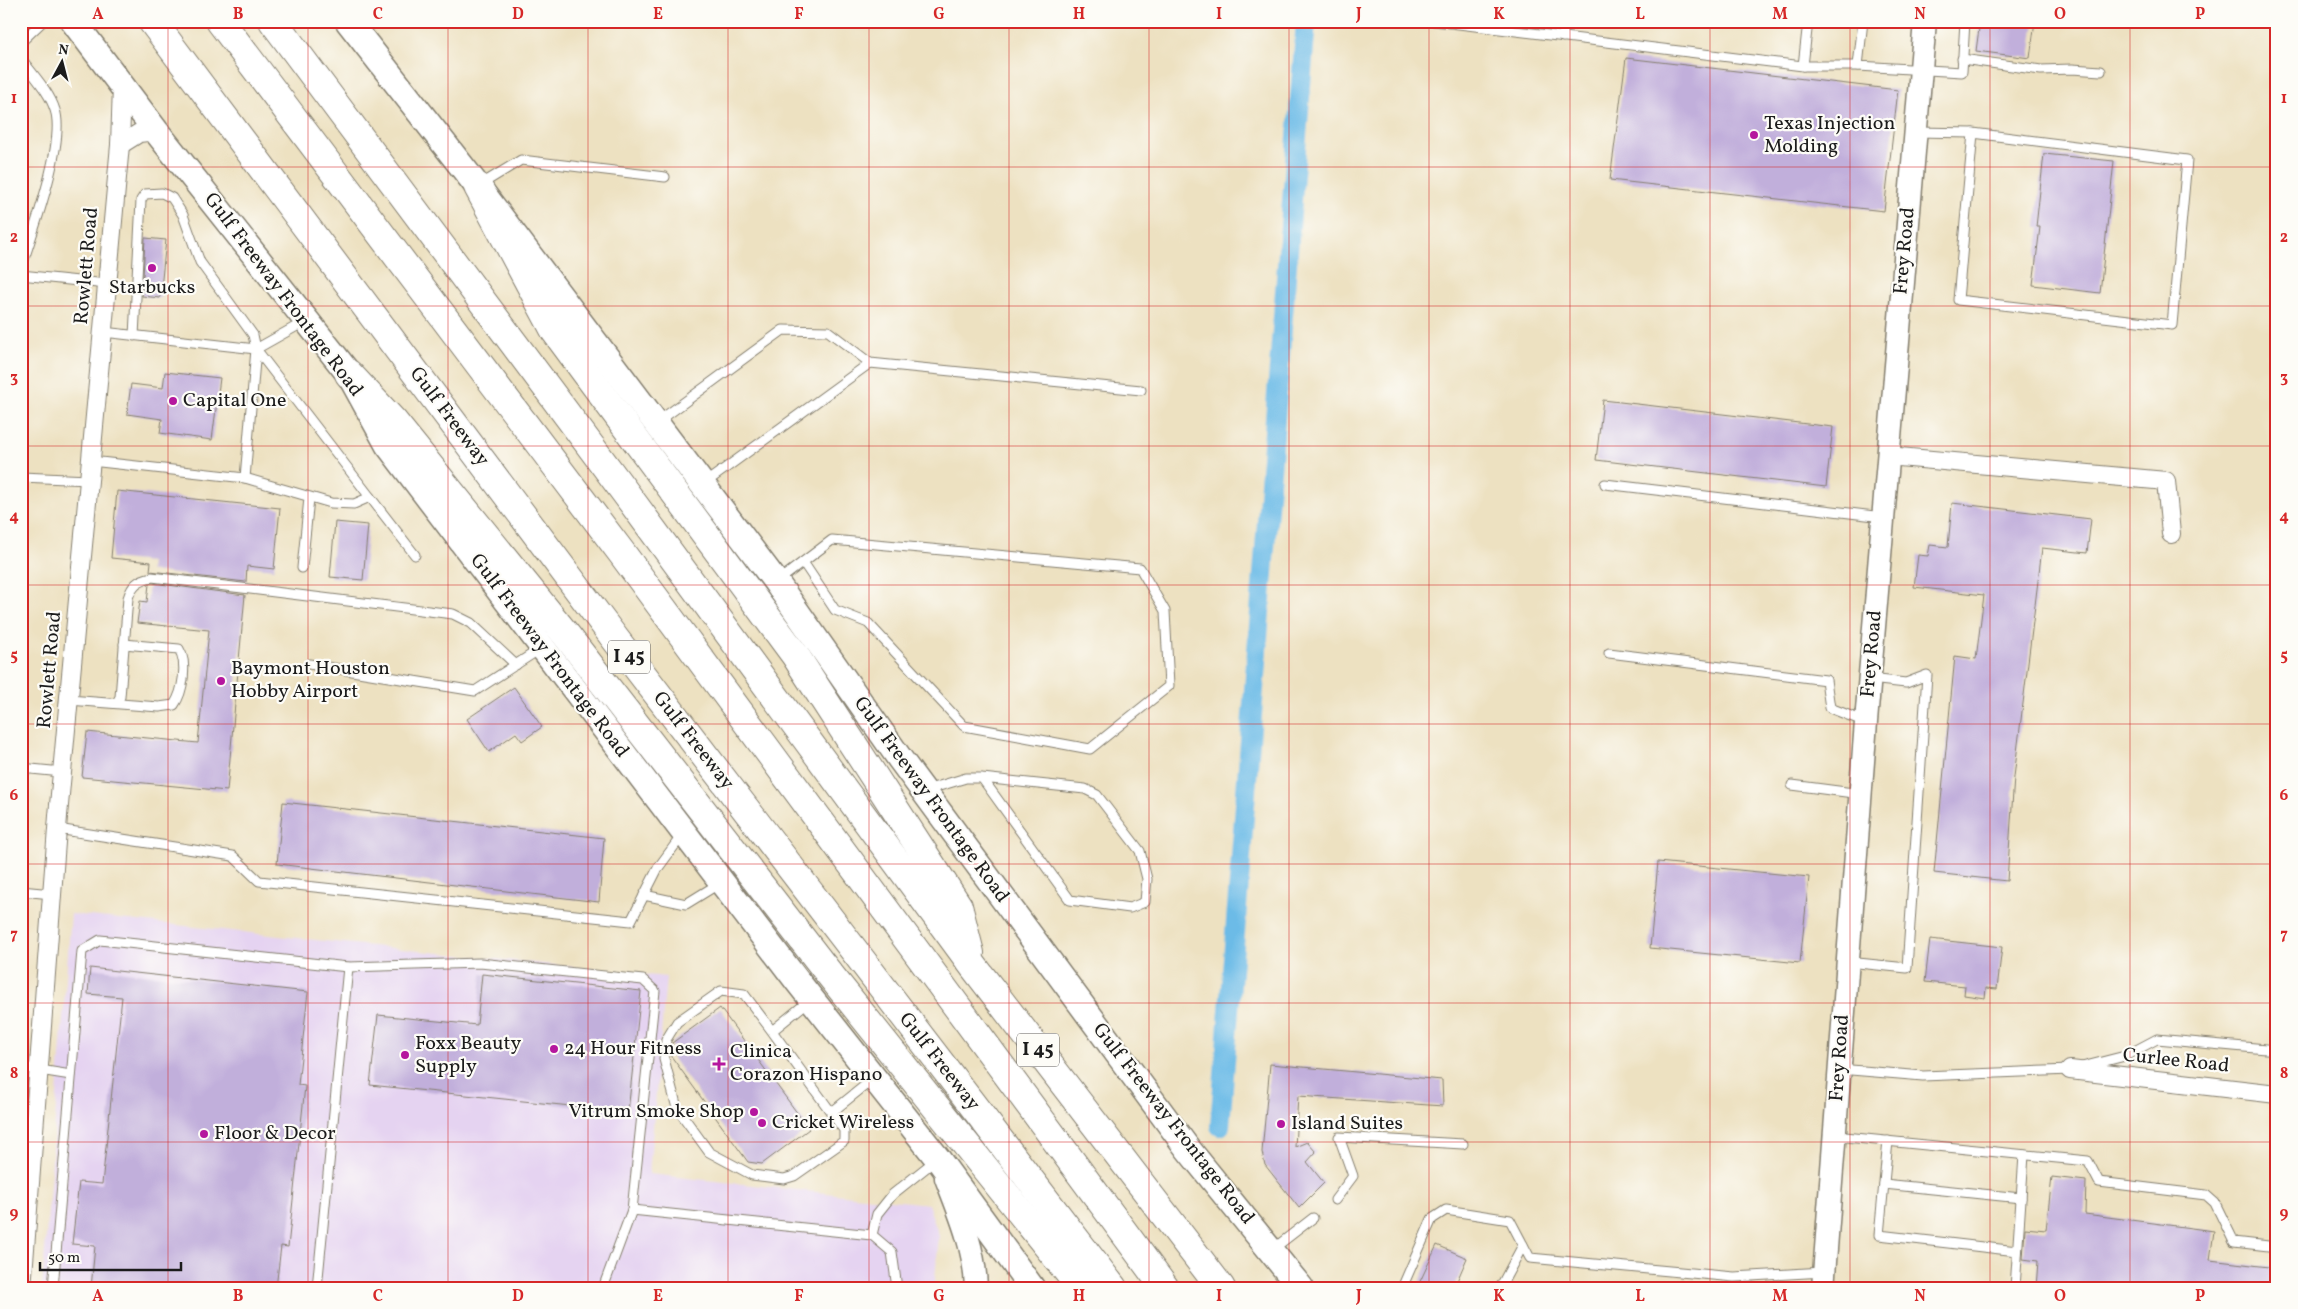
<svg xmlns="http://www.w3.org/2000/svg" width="2298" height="1309" viewBox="0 0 2298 1309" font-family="Vollkorn,serif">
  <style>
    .built { fill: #e5d3f1 }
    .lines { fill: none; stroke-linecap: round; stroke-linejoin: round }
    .canal { stroke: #6cbbe7; stroke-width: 20 }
    .building { fill: #c1afdb }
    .service-casing { stroke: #847e6e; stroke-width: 11 }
    .minor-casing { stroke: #847e6e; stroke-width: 20 }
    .tertiary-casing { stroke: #847e6e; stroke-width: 25 }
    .secondary-casing { stroke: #847e6e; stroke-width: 28 }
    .motorway-casing { stroke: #847e6e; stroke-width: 30 }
    .service { stroke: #fff; stroke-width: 9 }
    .minor { stroke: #fff; stroke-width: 18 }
    .tertiary { stroke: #fff; stroke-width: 22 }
    .secondary { stroke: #fff; stroke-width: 25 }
    .motorway { stroke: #fff; stroke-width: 28 }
    .grid { fill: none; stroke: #d62828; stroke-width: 1; stroke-opacity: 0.55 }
    .poi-dot { fill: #b5179e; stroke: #fdfcf7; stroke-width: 2 }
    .labels { text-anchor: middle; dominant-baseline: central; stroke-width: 4.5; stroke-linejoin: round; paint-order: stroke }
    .shield { fill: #fdfcf7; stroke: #605f5e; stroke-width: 1 }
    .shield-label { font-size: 19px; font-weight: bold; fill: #1c1c1c }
    .poi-label { font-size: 20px; fill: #1c1c1c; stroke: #fdfcf7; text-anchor: start }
    .street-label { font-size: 20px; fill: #1c1c1c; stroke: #fdfcf7 }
    .neatline { fill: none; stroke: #d62828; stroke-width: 2 }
    .grid-label { font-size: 16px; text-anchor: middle; font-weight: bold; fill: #d62828 }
  </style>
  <rect width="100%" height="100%" fill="#fdfcf7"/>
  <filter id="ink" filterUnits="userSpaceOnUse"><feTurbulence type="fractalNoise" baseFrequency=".02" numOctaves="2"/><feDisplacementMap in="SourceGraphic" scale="10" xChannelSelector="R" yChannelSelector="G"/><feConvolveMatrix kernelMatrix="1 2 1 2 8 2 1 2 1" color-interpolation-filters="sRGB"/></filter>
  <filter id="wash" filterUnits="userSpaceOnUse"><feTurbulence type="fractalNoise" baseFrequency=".0096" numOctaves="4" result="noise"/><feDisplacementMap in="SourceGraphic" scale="20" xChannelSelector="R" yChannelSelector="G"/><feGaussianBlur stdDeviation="1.12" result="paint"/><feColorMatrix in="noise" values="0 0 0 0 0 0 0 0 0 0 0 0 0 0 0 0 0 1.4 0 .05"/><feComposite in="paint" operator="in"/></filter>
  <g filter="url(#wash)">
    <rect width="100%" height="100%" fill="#ede1c1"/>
    <polygon class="built" points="71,914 666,977 649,1174 928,1204 939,1236 934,1288 42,1288"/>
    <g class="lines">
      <polyline class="canal" points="1220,1126 1306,21"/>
    </g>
    <g id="blocks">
      <g class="building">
        <polygon points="1980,21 2035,21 2030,58 1976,51"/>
        <polygon points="1626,58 1898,90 1884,211 1610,180"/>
        <polygon points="2044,154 2114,161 2100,293 2033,285 2040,227 2036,227"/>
        <polygon points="145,238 166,240 160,298 142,296"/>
        <polygon points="165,372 220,378 212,440 160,433 162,419 127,414 131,384 163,388"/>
        <polygon points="1603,400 1833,427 1826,487 1596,460"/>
        <polygon points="117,491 280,508 274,569 247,566 246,582 150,571 151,562 111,558"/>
        <polygon points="1952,503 2091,519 2087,553 2042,548 2014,777 2007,881 1934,873 1955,656 1976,659 1984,595 1914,587 1918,555 1928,556 1930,545 1948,547"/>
        <polygon points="335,522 368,525 363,580 330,577"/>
        <polygon points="152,583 245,595 227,791 82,777 87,732 198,743 209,630 137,623 140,601 147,602 149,584"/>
        <polygon points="514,687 542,727 522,741 516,733 489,752 467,719"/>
        <polygon points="283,802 604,838 599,902 277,864"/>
        <polygon points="1658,862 1809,877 1800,963 1650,948"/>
        <polygon points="1930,939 2002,947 1997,989 1986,988 1985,998 1964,995 1965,986 1925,982"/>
        <polygon points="90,968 308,992 298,1085 305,1086 288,1247 281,1246 276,1288 91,1288 95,1246 72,1244 79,1182 102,1184 122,997 88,994"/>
        <polygon points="482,974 641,991 628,1112 370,1085 378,1015 477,1025"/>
        <polygon points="720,1008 809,1129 762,1164 748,1162 671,1056 672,1043"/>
        <polygon points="1270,1064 1442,1080 1443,1106 1298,1096 1295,1147 1307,1142 1316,1152 1307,1162 1324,1183 1299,1208 1265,1165 1262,1152"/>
        <polygon points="2052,1177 2086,1181 2085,1214 2214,1231 2210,1260 2277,1268 2277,1288 2036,1288 2038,1261 2023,1259 2025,1228 2046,1230"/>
        <polygon points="1437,1245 1467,1258 1454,1288 1417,1288"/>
      </g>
    </g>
  </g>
  <g filter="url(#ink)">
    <use href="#blocks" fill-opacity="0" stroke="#847e6e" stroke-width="1"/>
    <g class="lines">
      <g class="service-casing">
        <g id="service">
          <polyline points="1434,21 1803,66 1858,66"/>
          <polyline points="1863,21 1858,66 1962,72 1965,21"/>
          <polyline points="1563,37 1565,21"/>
          <polyline points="21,42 43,21"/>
          <path d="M21 58C32 74 49 91 55 110 66 142 32 234 21 268"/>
          <polyline points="1962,59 2041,70 2072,69 2101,71"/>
          <polyline points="1803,66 1808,21"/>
          <polyline points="1916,132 1973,133"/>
          <polygon points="1973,133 2187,160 2172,325 1958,300"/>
          <polyline points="480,185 521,160 665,177"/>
          <polyline points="21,275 107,284"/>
          <polyline points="103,332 256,349 304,322"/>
          <polyline points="656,423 783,330 828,331 870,363 1141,390"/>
          <polyline points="91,461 245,478 256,349 253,335 200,262 183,215 172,198 162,193 145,194 141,200 134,336"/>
          <polyline points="21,477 89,480"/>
          <polyline points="245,478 331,503 354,504 370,497 256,349"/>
          <polyline points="705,483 870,363"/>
          <polyline points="1605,484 1883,517"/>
          <polyline points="370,497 415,555"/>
          <polyline points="302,568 309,498"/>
          <polyline points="778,581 832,540 1140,568 1165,611 1169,686 1090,749 964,726 868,623 835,610 803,562"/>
          <polyline points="1609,653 1826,680 1830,708 1866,722"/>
          <polyline points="309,664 475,691 540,649"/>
          <path d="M69 700 159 707 174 705C183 692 188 663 179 649L124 644"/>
          <path d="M117 702 120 697 128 598C132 585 138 580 152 577L453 614 471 623 516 665"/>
          <polyline points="21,768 62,772"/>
          <polyline points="1792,785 1861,794"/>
          <polyline points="926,790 966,778 982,778 1085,789 1097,795 1140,851 1147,879 1145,902 1130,908 1070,900 982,778"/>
          <polyline points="57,829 233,856 259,881 631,921 658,868 683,834"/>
          <polyline points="21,891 52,894"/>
          <polyline points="644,895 686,904 720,883"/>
          <polyline points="1848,962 1907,968 1927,675 1906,683 1870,679"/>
          <polyline points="772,1031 844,1130 844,1141 794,1176 784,1179 752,1175 709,1152 677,1108 664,1059 666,1040 677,1022 721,991 744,994 772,1031 810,1000"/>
          <polyline points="21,1067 71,1075"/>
          <polyline points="1839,1069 1923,1076 2070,1070 2125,1056 2157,1039 2277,1050"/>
          <polyline points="832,1112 873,1079"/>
          <polyline points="1835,1136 2088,1161 2099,1182 2206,1195 2215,1203 2234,1242 2277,1247"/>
          <polyline points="1888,1141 1879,1235 2017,1251"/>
          <polyline points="1884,1184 2021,1198"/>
          <polyline points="1335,1200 1353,1176 1339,1137 1463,1144"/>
          <polyline points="872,1235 892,1252 897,1288"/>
          <polyline points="1273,1249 1313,1218"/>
          <polyline points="1824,1286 1842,1288"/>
          <polyline points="53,1288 82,951 100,940 348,967 480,963 643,980 655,991 632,1210"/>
          <polyline points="317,1288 348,967"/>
          <polyline points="603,1288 632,1210 872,1235 877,1214 893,1194 937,1159"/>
          <polyline points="1402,1288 1432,1219 1446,1210 1510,1220 1530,1258 1734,1277 1824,1272"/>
          <polyline points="1500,1288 1523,1245"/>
          <polyline points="2015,1288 2024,1155"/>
        </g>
      </g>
      <g class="minor-casing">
        <g id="minor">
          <polyline points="120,145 139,133 156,131"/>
          <polyline points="1888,456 2166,481 2171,534"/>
          <polyline points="2070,1070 2277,1094"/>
          <polyline points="22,1288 58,816 120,145 122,86"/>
        </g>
      </g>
      <g class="tertiary-casing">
        <g id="tertiary">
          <path d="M946 1178C960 1214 975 1249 976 1288"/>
          <polyline points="1823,1288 1866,722 1925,21"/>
        </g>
      </g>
      <g class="secondary-casing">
        <g id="secondary">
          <polyline points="73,21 156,131 349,374 388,445 798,982 938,1159 1032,1288"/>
          <polyline points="348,21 478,187 776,582 900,759 1188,1149 1301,1288"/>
        </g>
      </g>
      <g class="motorway-casing">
        <g id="motorway">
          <polyline points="152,21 616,640 1113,1288"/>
          <polyline points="220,21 621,552 1165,1288"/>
          <polyline points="273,21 624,491 974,967 1221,1288"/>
          <polyline points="478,187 555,331 795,655 958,906 970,953"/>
          <polyline points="349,374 393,421 567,636 827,971 1081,1288"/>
        </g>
      </g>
      <use href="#service" class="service"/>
      <use href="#minor" class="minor"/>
      <use href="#tertiary" class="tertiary"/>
      <use href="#secondary" class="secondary"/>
      <use href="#motorway" class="motorway"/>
    </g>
  </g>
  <path class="grid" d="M168 21V1288M308 21V1288M448 21V1288M588 21V1288M728 21V1288M869 21V1288M1009 21V1288M1149 21V1288M1289 21V1288M1429 21V1288M1570 21V1288M1710 21V1288M1850 21V1288M1990 21V1288M2130 21V1288M21 167H2277M21 306H2277M21 446H2277M21 585H2277M21 724H2277M21 864H2277M21 1003H2277M21 1142H2277"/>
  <g class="poi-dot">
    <circle cx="1754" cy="135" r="5"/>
    <circle cx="152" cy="268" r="5"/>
    <circle cx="173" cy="401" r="5"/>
    <circle cx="221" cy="681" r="5"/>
    <circle cx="554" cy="1049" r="5"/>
    <circle cx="405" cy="1055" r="5"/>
    <path d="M716.5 1056.5h5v5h5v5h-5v5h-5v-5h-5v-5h5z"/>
    <circle cx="754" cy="1112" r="5"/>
    <circle cx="762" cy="1123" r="5"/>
    <circle cx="1281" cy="1124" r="5"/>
    <circle cx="204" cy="1134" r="5"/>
  </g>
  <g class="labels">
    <g class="shield">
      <rect x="608" y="640.5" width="42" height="33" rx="4"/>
      <rect x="1017" y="1033.5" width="42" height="33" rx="4"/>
    </g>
    <g class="shield-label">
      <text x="629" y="657">I 45</text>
      <text x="1038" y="1050">I 45</text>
    </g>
    <g class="poi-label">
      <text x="1764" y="124">Texas Injection<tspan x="1764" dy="23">Molding</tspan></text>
      <text x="152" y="288" text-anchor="middle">Starbucks</text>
      <text x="183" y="401">Capital One</text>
      <text x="231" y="669">Baymont Houston<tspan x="231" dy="23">Hobby Airport</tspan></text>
      <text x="415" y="1044">Foxx Beauty<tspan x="415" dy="23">Supply</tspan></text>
      <text x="564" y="1049">24 Hour Fitness</text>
      <text x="730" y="1052">Clinica<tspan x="730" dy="23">Corazon Hispano</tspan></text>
      <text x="744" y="1112" text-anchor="end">Vitrum Smoke Shop</text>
      <text x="772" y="1123">Cricket Wireless</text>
      <text x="1291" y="1124">Island Suites</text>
      <text x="214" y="1134">Floor &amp; Decor</text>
    </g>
    <g class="street-label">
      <text transform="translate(1905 251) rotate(-85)">Frey Road</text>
      <text transform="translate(87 266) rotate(-85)">Rowlett Road</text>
      <text transform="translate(283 295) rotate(53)">Gulf Freeway Frontage Road</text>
      <text transform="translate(449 417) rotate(53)">Gulf Freeway</text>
      <text transform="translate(1872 654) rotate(-85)">Frey Road</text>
      <text transform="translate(549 656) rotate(53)">Gulf Freeway Frontage Road</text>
      <text transform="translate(50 670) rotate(-85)">Rowlett Road</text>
      <text transform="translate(693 741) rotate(52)">Gulf Freeway</text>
      <text transform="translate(931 800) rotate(54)">Gulf Freeway Frontage Road</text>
      <text transform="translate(1840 1058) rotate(-86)">Frey Road</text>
      <text transform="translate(2176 1061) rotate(6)">Curlee Road</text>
      <text transform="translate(939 1062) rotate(52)">Gulf Freeway</text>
      <text transform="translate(1173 1124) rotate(52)">Gulf Freeway Frontage Road</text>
    </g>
  </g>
  <rect width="2298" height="1309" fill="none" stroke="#fdfcf7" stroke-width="55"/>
  <g transform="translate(62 62) rotate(7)" stroke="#fdfcf7" stroke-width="4" paint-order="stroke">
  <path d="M0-4L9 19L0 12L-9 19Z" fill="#1c1c1c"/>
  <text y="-8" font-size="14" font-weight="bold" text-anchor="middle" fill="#1c1c1c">N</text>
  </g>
  <path d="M40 1262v8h141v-8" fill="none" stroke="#1c1c1c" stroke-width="2.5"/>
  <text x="48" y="1262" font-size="15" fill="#1c1c1c" stroke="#fdfcf7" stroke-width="4" paint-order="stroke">50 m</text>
  <rect x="28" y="28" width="2242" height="1254" class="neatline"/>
  <g class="grid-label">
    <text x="98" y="19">A</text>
    <text x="238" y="19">B</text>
    <text x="378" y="19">C</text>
    <text x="518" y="19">D</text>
    <text x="658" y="19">E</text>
    <text x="799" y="19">F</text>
    <text x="939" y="19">G</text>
    <text x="1079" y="19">H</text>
    <text x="1219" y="19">I</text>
    <text x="1359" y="19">J</text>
    <text x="1499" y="19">K</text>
    <text x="1640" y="19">L</text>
    <text x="1780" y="19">M</text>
    <text x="1920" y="19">N</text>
    <text x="2060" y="19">O</text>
    <text x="2200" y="19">P</text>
    <text x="14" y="103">1</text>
    <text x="2284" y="103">1</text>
    <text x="14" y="242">2</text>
    <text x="2284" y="242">2</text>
    <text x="14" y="382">3</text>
    <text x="2284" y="382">3</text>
    <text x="14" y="521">4</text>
    <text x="2284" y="521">4</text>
    <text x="14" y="660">5</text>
    <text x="2284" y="660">5</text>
    <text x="14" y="800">6</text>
    <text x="2284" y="800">6</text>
    <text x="14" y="939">7</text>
    <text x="2284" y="939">7</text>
    <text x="14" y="1078">8</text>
    <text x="2284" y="1078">8</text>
    <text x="14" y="1218">9</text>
    <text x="2284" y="1218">9</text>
    <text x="98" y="1301">A</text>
    <text x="238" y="1301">B</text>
    <text x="378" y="1301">C</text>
    <text x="518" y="1301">D</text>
    <text x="658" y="1301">E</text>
    <text x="799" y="1301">F</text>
    <text x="939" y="1301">G</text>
    <text x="1079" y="1301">H</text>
    <text x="1219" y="1301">I</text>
    <text x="1359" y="1301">J</text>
    <text x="1499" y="1301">K</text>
    <text x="1640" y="1301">L</text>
    <text x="1780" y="1301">M</text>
    <text x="1920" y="1301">N</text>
    <text x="2060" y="1301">O</text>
    <text x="2200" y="1301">P</text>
  </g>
</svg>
